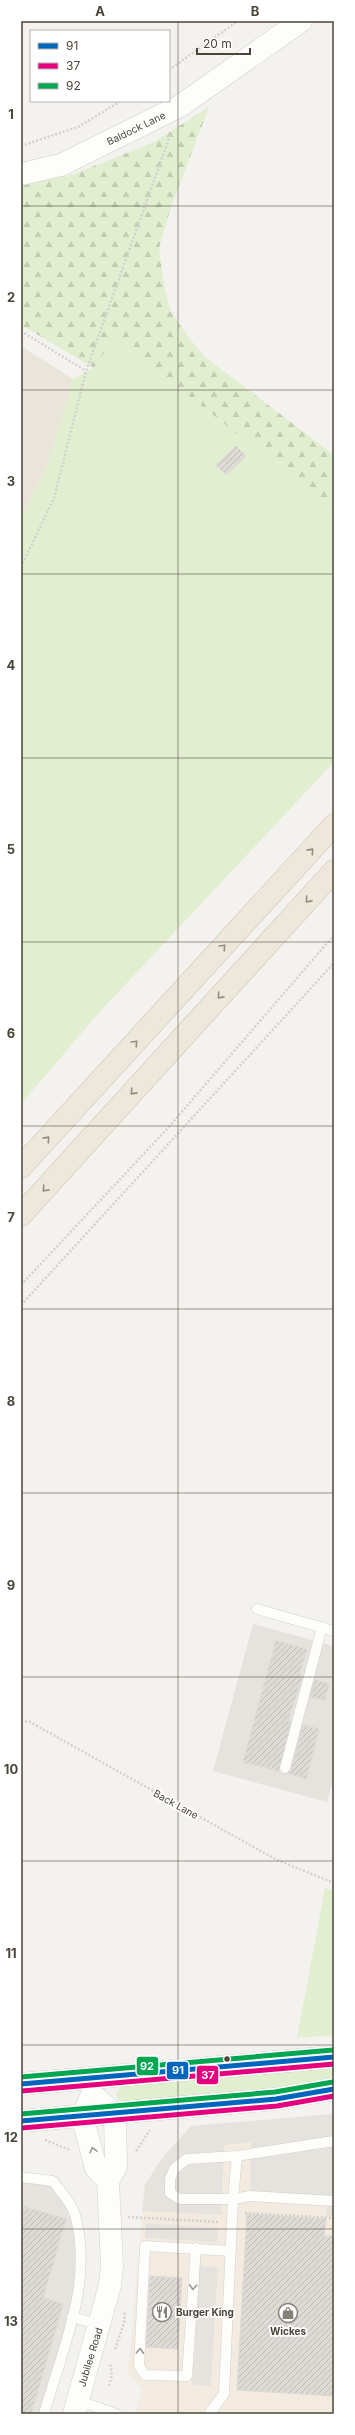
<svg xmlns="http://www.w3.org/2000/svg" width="355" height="2435" viewBox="0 0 355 2435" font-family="Inter,sans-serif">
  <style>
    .commercial { fill: #f3ebdf }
    .industrial { fill: #e6e2de }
    .education { fill: #eae5da }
    .grass { fill: #e1eecf }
    .forest { fill: url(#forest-firs) }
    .parking { fill: #e6e3df }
    .building { fill: url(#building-hatch); stroke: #dcd9d4 }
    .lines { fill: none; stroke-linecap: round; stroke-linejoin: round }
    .service-casing { stroke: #d2d0cb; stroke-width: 11 }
    .tertiary-casing { stroke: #d2d0cb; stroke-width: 23 }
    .secondary-casing { stroke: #d3cfc5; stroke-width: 23 }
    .motorway-casing { stroke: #ccbfa9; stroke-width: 23 }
    .path { stroke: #d3d2cc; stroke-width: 2.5; stroke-dasharray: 2 2; stroke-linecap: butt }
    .service { stroke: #fdfdfc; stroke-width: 10 }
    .tertiary { stroke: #fdfdfc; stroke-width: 22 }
    .secondary { stroke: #f7f6f1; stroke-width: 22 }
    .motorway { stroke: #ede8db; stroke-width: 22 }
    .bus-1-casing { stroke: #fff; stroke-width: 8 }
    .bus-2-casing { stroke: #fff; stroke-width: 8 }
    .bus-3-casing { stroke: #fff; stroke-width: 8 }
    .bus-1 { stroke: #0065bd; stroke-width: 5 }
    .bus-2 { stroke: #e5007d; stroke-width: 5 }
    .bus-3 { stroke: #00a651; stroke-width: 5 }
    .oneway { stroke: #948e82 }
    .oneway2 { stroke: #9b9791 }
    .grid { fill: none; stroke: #4b4439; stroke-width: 1; stroke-opacity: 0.55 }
    .bus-dot { fill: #4b4439; stroke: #fff; stroke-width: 1.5 }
    .labels { text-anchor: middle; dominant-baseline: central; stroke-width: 3.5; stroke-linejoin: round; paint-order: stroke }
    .street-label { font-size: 10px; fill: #4b4439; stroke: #fff }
    .poi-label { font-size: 10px; font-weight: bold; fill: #4b4439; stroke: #fff; text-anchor: start }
    .line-badge { stroke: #fff; stroke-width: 1.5 }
    .badge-label { font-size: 11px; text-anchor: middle; font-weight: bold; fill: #fff }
    .neatline { fill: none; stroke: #4b4439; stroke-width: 1.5 }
    .grid-label { font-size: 13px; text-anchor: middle; font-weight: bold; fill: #4b4439 }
  </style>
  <defs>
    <pattern id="forest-firs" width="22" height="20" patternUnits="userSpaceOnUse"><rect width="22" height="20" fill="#e1eecf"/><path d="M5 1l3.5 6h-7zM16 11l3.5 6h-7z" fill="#c3cdb2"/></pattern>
    <pattern id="building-hatch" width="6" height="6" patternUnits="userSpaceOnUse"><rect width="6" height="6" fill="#dedbd6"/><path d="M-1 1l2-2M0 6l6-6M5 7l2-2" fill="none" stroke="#c0bdb8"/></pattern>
  </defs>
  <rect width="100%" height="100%" fill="#f4f2ee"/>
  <polygon class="commercial" points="334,2114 334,2414 134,2414 143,2389 128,2374 145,2184 164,2156 191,2126"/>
  <g class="industrial">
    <polygon points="253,1624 334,1646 334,1777 327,1802 213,1771"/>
    <polygon points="21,2177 53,2181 75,2213 80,2290 44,2414 21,2414"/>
  </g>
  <polygon class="education" points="21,346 73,379 48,464 21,518"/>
  <g class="grass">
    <polygon points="114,338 334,509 334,762 96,1016 21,1104 21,518 48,464 73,379 94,368"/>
    <polygon points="325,1888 334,1892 334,2035 297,2038"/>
    <polygon points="334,2066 334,2078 297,2086 125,2103 118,2100 116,2093 121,2086"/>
  </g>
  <polygon class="forest" points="209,107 171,207 159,248 164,284 170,310 189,338 205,357 334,455 334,509 114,338 94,368 21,325 21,186 74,174 154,142"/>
  <g class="parking">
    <polygon points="334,2114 334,2216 326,2216 328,2201 250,2196 251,2142 224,2145 221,2215 142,2211 145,2184 164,2156 191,2126"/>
    <polygon points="146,2223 218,2228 217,2242 145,2238"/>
    <polygon points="200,2266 218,2267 211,2386 192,2385"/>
  </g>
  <g class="building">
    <polygon points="236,446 246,456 226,475 216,465"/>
    <polygon points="276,1641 307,1649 300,1672 300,1677 302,1677 288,1721 291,1721 279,1771 243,1762"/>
    <polygon points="315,1680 329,1684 325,1700 310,1697"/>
    <polygon points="303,1725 319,1729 306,1779 288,1773 291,1770"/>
    <polygon points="24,2207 66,2219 43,2298 63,2304 31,2414 21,2414 21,2218"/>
    <polygon points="247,2214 326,2219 324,2236 334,2236 334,2396 237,2390"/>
    <polygon points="150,2276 182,2278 178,2349 146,2347"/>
  </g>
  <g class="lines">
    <g class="service-casing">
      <g id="service">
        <polyline points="257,1609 334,1631"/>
        <polyline points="285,1768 322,1627"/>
        <polyline points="237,2156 233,2199 250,2196 334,2201"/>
        <path d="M21 2177 53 2181C60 2191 72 2203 75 2215 94 2282 62 2350 44 2414"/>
        <polyline points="196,2248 187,2376 145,2375 139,2366 145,2246 231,2251"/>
        <polyline points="72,2317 101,2325"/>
        <polyline points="77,2400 116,2414"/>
        <polyline points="209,2414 224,2394 233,2199 180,2199 170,2193 170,2179 174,2169 187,2159 237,2156 334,2141"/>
      </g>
    </g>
    <g class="tertiary-casing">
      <g id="tertiary">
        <polyline points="21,174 61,165 180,106 301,21"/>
        <polyline points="90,2099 82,2116 96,2168 108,2181"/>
        <polyline points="74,2414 110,2285 112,2266 108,2181 116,2167 115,2114 92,2095"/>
      </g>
    </g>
    <g class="secondary-casing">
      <g id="secondary">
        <polyline points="21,2084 334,2057"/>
        <polyline points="21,2121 276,2099 334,2089"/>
      </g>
    </g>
    <g class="motorway-casing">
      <g id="motorway">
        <polyline points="21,1167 334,825"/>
        <polyline points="21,1215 334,871"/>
      </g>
    </g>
    <g class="path">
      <polyline points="169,70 238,21"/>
      <polyline points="21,146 78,127 121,101"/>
      <polyline points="21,331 86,371"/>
      <polyline points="21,567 54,498 86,371 171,133"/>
      <polyline points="21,1285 167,1129 334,935"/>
      <polyline points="21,1305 334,963"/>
      <polyline points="21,1721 30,1722 275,1859 334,1883"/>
      <polyline points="45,2140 70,2150"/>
      <polyline points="136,2151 150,2130"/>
      <polyline points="245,2213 334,2218"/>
      <polyline points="128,2217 219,2222"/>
      <polyline points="115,2349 124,2323 125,2311"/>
      <polyline points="109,2386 112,2375 110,2363"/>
    </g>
    <use href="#service" class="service"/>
    <use href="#tertiary" class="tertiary"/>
    <use href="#secondary" class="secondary"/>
    <use href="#motorway" class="motorway"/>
    <g class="bus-1-casing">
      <g id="bus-1">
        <polyline points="21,2084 334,2057"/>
        <polyline points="21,2121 276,2099 334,2089"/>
      </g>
    </g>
    <g class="bus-2-casing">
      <g id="bus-2">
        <polyline points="22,2091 334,2064"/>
        <polyline points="22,2128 277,2106 334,2096"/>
      </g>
    </g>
    <g class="bus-3-casing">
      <g id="bus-3">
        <polyline points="21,2077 333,2050"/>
        <polyline points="21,2114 275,2092 333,2082"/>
      </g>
    </g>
    <use href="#bus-1" class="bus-1"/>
    <use href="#bus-2" class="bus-2"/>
    <use href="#bus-3" class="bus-3"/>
  </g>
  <defs><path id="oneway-chevron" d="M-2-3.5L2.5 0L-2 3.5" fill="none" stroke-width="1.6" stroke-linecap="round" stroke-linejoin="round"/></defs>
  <g class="oneway">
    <use href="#oneway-chevron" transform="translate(311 851) rotate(-48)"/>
    <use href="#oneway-chevron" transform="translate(308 900) rotate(132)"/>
    <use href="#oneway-chevron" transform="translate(223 947) rotate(-47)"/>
    <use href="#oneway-chevron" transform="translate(220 996) rotate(132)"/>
    <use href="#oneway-chevron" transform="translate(135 1043) rotate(-47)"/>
    <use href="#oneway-chevron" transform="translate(133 1092) rotate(132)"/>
    <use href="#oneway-chevron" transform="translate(47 1139) rotate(-48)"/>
    <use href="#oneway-chevron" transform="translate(45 1189) rotate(132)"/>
  </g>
  <g class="oneway2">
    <use href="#oneway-chevron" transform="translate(93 2150) rotate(-104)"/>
    <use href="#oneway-chevron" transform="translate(193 2287) rotate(94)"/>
    <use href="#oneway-chevron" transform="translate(140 2351) rotate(-87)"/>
  </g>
  <path class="grid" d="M178 21V2414M21 206H334M21 390H334M21 574H334M21 758H334M21 942H334M21 1126H334M21 1309H334M21 1493H334M21 1677H334M21 1861H334M21 2045H334M21 2229H334"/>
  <defs>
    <g id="restaurant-ring" transform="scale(1)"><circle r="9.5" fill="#fff" stroke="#868178" stroke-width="1.5"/><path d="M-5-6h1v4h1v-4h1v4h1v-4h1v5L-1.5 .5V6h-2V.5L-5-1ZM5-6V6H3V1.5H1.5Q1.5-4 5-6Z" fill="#868178"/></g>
    <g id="shop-ring" transform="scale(1)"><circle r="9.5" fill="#fff" stroke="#868178" stroke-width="1.5"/><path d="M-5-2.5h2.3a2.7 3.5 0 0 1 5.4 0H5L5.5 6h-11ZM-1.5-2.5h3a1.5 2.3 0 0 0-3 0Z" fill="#868178"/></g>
  </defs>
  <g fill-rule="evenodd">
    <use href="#restaurant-ring" x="162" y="2312"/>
    <use href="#shop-ring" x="288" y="2313"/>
  </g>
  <circle class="bus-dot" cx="227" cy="2059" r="3.5"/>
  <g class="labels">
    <g class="street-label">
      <text transform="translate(136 128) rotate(-26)">Baldock Lane</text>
      <text transform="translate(176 1804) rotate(29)">Back Lane</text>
      <text transform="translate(90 2357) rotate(-73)">Jubilee Road</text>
    </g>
    <g class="poi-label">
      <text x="176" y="2312">Burger King</text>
      <text x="288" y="2331" text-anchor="middle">Wickes</text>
    </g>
  </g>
  <g class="line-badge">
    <rect x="136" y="2056" width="23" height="20" rx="4" fill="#00a651"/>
    <rect x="166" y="2061" width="23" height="19" rx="4" fill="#0065bd"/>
    <rect x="196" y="2065" width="23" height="20" rx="4" fill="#e5007d"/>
  </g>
  <g class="badge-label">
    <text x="147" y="2070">92</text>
    <text x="178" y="2074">91</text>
    <text x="208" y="2079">37</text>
  </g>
  <rect width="355" height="2435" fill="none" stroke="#ffffff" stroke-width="44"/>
  <rect x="30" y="30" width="140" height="72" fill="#ffffff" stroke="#b7b4b0"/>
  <rect x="38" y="43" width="20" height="6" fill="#0065bd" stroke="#b7b4b0"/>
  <text x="66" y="50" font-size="12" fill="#4b4439">91</text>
  <rect x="38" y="63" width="20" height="6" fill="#e5007d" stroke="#b7b4b0"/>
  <text x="66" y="70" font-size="12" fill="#4b4439">37</text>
  <rect x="38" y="83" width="20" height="6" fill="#00a651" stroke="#b7b4b0"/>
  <text x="66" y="90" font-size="12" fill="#4b4439">92</text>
  <path d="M197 48v6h53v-6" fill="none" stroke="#4b4439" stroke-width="2"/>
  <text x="203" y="48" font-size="12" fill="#4b4439" stroke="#ffffff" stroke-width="3" paint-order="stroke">20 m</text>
  <rect x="22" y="22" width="311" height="2391" class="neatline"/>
  <g class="grid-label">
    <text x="100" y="16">A</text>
    <text x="255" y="16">B</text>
    <text x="11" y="119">1</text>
    <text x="11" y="302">2</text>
    <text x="11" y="486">3</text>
    <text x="11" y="670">4</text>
    <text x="11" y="854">5</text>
    <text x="11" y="1038">6</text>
    <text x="11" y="1222">7</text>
    <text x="11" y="1406">8</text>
    <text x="11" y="1590">9</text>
    <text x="11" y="1774">10</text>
    <text x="11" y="1958">11</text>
    <text x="11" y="2142">12</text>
    <text x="11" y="2326">13</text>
  </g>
</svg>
